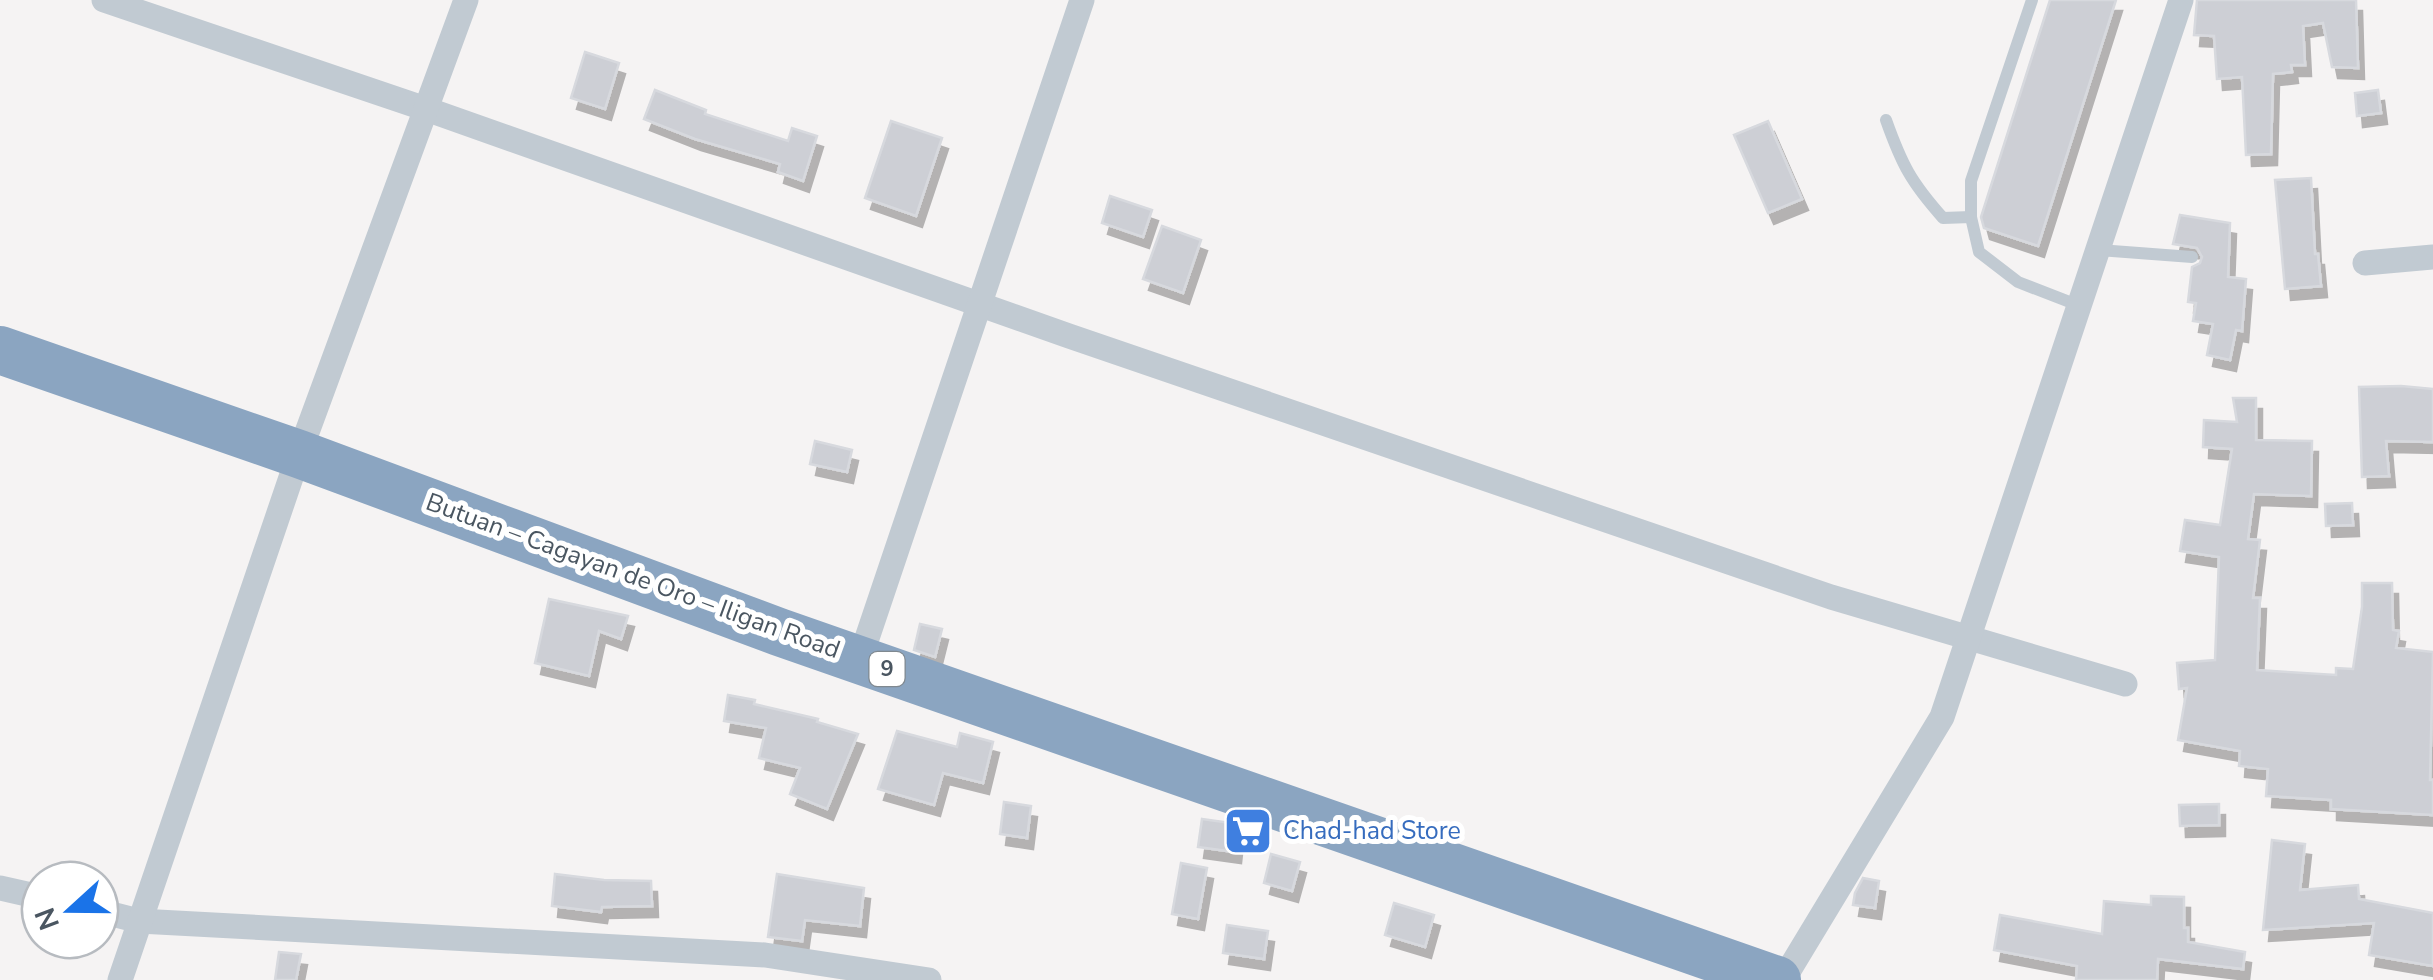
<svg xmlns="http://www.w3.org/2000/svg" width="2433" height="980" viewBox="0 0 2433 980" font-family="'Nunito Sans',sans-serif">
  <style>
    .building { fill: #cdcfd5; stroke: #d7d9de; stroke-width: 2.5; filter: url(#shadow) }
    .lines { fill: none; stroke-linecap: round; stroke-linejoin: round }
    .lane { stroke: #c1cad2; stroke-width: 12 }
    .street { stroke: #c1cad2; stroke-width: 25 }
    .highway { stroke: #8ba5c1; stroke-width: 48 }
    .labels { text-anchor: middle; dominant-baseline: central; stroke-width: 10; stroke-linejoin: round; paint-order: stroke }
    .shield { fill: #fff; stroke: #808990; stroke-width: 2.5 }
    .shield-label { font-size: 22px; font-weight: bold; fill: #4a5661 }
    .street-label { font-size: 25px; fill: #4a5661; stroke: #fff }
    .shop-label { font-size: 25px; fill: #366cbe; stroke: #fff; text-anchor: start }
  </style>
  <defs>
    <filter id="shadow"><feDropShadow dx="6" dy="11" stdDeviation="0" flood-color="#0004"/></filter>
  </defs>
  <rect width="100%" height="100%" fill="#f5f3f3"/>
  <g class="building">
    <polygon points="2050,0 2116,0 2038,246 1984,228 1981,217"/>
    <polygon points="2197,0 2356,0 2358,68 2332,67 2323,23 2303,26 2305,65 2291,65 2292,72 2273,74 2271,154 2246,155 2242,77 2217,79 2214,36 2194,35"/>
    <polygon points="585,52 619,63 605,109 571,98"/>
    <polygon points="655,90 706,110 705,114 788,141 792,128 817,136 803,181 778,172 780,164 695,139 644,119"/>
    <polygon points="2378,90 2381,113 2357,116 2355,93"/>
    <polygon points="891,121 942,138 916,216 865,198"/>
    <polygon points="1768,121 1802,199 1768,213 1734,135"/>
    <polygon points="2311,178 2315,254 2318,254 2321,286 2285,289 2275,180"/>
    <polygon points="1110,196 1152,210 1143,237 1102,223"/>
    <polygon points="2180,215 2230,223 2228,277 2246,279 2242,331 2236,330 2230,360 2207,355 2213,324 2193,321 2196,303 2188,302 2192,267 2200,263 2202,257 2197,248 2173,244"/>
    <polygon points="1162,226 1201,240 1183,293 1143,279"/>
    <polygon points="2401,386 2433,389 2433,442 2386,441 2389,476 2362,477 2359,387"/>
    <polygon points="2233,398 2256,398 2256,440 2312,441 2311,496 2254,494 2248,539 2260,540 2253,598 2260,598 2257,670 2336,675 2336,668 2353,669 2362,607 2362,583 2392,583 2393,630 2399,631 2396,648 2433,652 2430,780 2433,780 2433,815 2331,809 2331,800 2266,796 2268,769 2239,766 2240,751 2178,740 2187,688 2179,689 2177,663 2215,660 2219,557 2180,551 2185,520 2220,525 2232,449 2203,447 2204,420 2237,422"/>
    <polygon points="815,441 852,450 847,472 810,464"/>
    <polygon points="2352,503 2353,525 2326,526 2325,504"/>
    <polygon points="549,599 628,616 621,639 599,631 589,676 535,663"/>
    <polygon points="920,624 942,629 935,657 914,650"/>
    <polygon points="728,695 755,700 754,704 818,719 817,722 858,734 827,809 790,794 800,768 759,758 766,728 724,721"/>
    <polygon points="897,731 957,747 960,733 993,742 983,783 943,773 934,805 878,789"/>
    <polygon points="1004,802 1031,806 1027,838 1000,834"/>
    <polygon points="2219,804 2219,825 2180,826 2179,805"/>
    <polygon points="1202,819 1238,824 1235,852 1198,847"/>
    <polygon points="2272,840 2305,844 2300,890 2358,885 2359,899 2433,913 2433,966 2369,955 2374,923 2263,930"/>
    <polygon points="1271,854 1300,862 1292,891 1264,883"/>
    <polygon points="1181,863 1207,868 1198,919 1172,914"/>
    <polygon points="555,874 604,880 651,881 652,906 602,907 601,912 552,906"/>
    <polygon points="777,874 864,888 860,926 805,920 802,941 768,937"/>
    <polygon points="1863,878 1879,881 1875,908 1853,905 1855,893"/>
    <polygon points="2151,896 2184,897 2184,928 2188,928 2188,942 2245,952 2243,969 2158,959 2157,980 2076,980 2077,966 1994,950 2000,915 2102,934 2104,901 2151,905"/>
    <polygon points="1394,903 1434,915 1425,947 1385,935"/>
    <polygon points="1227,925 1268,931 1264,959 1223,953"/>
    <polygon points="279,952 301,954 296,980 275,980"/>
  </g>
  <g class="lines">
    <g class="lane">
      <polyline points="2032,0 1971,181 1971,217 1979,252 2018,282 2080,306"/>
      <path d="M1886 120C1902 165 1911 182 1943 218L1971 217"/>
      <polyline points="2099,250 2192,257"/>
    </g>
    <g class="street">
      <polyline points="104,0 426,109 1069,336 1831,597 2125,684"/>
      <polyline points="2365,263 2433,257"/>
      <polyline points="860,659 1082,0"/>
      <polyline points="0,888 40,897"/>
      <polyline points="100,911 139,921 765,955 929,980"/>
      <polyline points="120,980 299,454 466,0"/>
      <polyline points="1783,980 1942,717 2181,0"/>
    </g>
    <polyline class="highway" points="0,350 299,454 779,632 1777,980"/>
  </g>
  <defs>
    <g id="supermarket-square" transform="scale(2.5)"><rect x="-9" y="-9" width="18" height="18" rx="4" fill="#3f7fe0" stroke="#fff"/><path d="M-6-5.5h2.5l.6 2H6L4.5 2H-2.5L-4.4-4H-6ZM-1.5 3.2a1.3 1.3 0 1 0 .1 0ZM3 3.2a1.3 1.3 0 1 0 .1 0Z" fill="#fff"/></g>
  </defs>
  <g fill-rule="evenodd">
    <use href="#supermarket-square" x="1248" y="831"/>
  </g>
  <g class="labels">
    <rect class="shield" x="869.5" y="652" width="35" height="34" rx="8"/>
    <g class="shield-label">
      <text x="887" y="669">9</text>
    </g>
    <g class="street-label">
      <text transform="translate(633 576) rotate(20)">Butuan – Cagayan de Oro – Iligan Road</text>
    </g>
    <g class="shop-label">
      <text x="1283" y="831">Chad-had Store</text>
    </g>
  </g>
  <g transform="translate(70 910) rotate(249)"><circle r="48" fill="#ffffff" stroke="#b7bbc0" stroke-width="2.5"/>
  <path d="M0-8L18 38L0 25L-18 38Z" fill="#1a73e8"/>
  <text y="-15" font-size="28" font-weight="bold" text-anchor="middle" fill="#4a5661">N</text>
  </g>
</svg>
